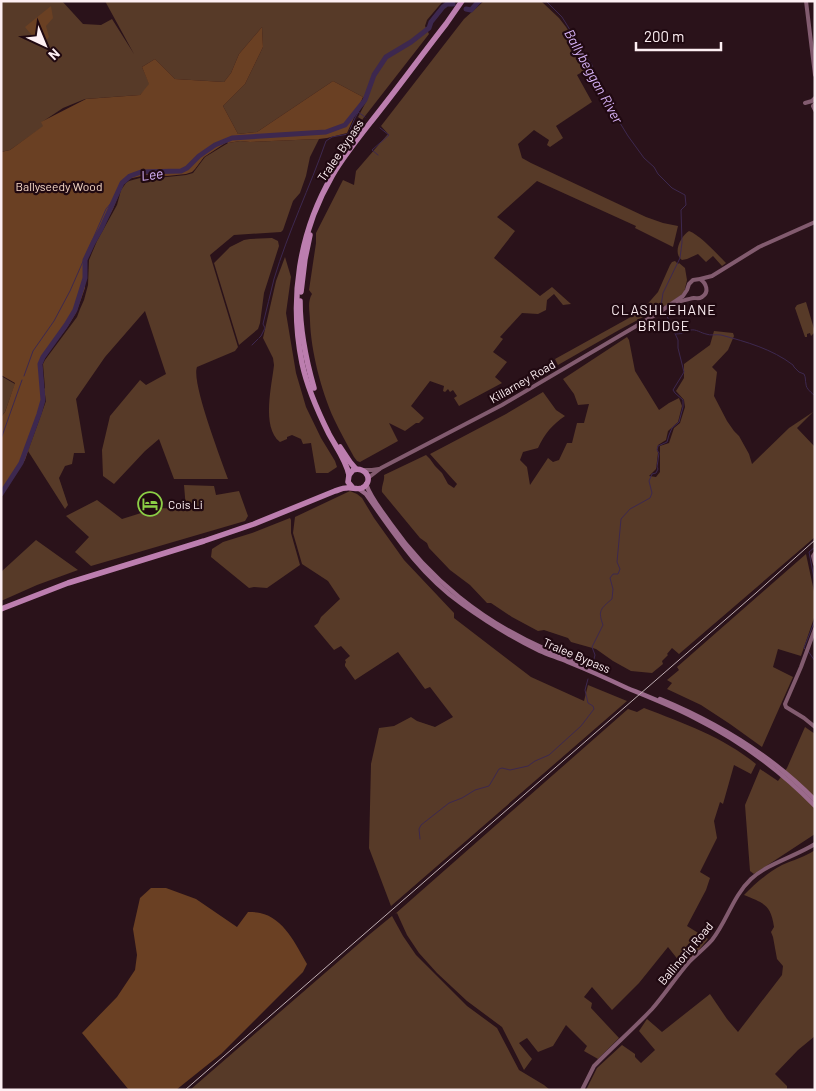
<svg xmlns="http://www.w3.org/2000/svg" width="816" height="1091" viewBox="0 0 816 1091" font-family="Barlow,sans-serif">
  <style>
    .green { fill: #573a28 }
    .forest { fill: #6a4023 }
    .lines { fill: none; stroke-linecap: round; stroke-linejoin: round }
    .stream { stroke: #3d284f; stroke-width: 1 }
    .river { stroke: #3d284f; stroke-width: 5 }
    .secondary { stroke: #825b6f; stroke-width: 4 }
    .primary { stroke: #9b6a8b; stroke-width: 4.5 }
    .highway { stroke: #bc7eaf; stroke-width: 5.5 }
    .rail { stroke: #bfaeb3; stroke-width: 1 }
    .labels { text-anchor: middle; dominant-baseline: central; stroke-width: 4.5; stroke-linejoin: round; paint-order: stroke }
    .street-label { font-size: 12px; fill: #fdeff3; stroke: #200911 }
    .park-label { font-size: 12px; fill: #f5d8c6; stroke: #200911 }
    .poi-label { font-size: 12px; fill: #fdeff3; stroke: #200911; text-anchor: start }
    .water-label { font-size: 14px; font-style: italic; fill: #d5b1f6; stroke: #200911 }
    .neighbourhood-label { font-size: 14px; letter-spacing: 1px; fill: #fdeff3; stroke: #200911 }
  </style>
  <rect width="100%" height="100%" fill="#2a121a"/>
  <g class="green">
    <polygon points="1,1 62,1 83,24 101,25 112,19 134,54 105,1 443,1 427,20 425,26 429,34 362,120 358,117 367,100 363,97 333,81 257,132 238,134 223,106 245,84 263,47 262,27 239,54 231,73 224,82 175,79 155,59 142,67 150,85 140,95 85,99 63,108 42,122 44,126 10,150 1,152"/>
    <path d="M484 1H541L559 18 566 27 591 67 577 75 592 102 556 126 563 138 550 147 547 145 549 140 534 130 518 144 522 158 531 163 646 217 663 223 678 226 673 247 635 228 636 226 537 181 497 217 515 231 494 258 540 296 552 287 571 304 563 305 554 294 547 300 546 310 538 314 522 313 500 337 503 339 493 352 507 362 495 377 502 383 459 406 454 398 457 396 453 390 450 392 448 389 445 392 443 391 444 386 430 381 411 406 424 418 419 423H416L405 431 389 423 398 441 360 462 357 461 354 457C347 444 340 432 334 419 321 390 311 351 310 321 310 312 307 302 312 294L309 290 316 243V233L343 180 354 185 356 171 388 134 381 126 464 19Z"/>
    <path d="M319 139 310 157 306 176 300 193 293 201 283 230 281 232 234 235 210 255 238 347 235 351 197 367C191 382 221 459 228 479H174L159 439 145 451 114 484 103 476 102 450 110 416 140 380 146 385 166 374 145 311 105 357 76 399 85 453H74L72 464 65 466 59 478 68 505 65 509 28 451 46 401 44 389 45 388 43 364 45 360 77 317 80 309 84 300 88 285 89 260 97 241 117 205 121 190 126 183 129 181 140 178 167 177 186 175 193 173 205 157 228 143 240 141 250 142Z"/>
    <path d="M689 231C700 235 717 254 726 263L722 266 713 256 706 262 698 254 687 259 682 260C672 253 681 236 689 231Z"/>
    <polygon points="272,238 278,241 279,246 264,293 260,323 258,329 239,345 214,263 230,247 244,240 250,239"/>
    <path d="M285 257 291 277 286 313 296 373 306 407 321 438 335 461 337 467 328 473H316L311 443 303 444 301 439 292 435 287 437V439L280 442C261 427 272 385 274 365L273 358 263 338 276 281Z"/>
    <polygon points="675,261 678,264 679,263 685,268 687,280 684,293 664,307 663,305 660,308 619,330 558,365 555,359 638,313 644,308 658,292 670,265 672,262"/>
    <polygon points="806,302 815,332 811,336 810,333 807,334 807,337 805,337 795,308 797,305"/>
    <path d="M714 331 733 333 734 336 728 350 712 367 717 372 714 396 727 421 734 431 739 436 749 454 752 464 789 428 813 412 797 428 815 447V537L679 654 672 648 667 654 668 655 662 661 663 664 652 673 631 671 613 661 596 649 571 642 568 638 544 630 538 631 512 617 491 603H487L470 585 450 570 429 548 427 543 420 538 382 492C381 486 385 481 384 475L426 455 430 459 435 466 442 473 448 484 454 488 457 484 430 454 506 414 543 392 556 410 565 416C552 425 545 433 538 448L523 452 520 460 527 467 530 485 548 458 553 462 559 460 567 443H572L577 423H584L589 404 578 405 574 394 563 379 627 337 629 340 635 371 659 410 669 403 679 398 682 406 678 422 668 431 666 440 658 445 657 449 658 453 656 469 649 476 656 477 660 472V446L669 443 674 428 680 423 685 407 684 400 676 391 684 378V364L710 345Z"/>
    <polygon points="1,376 15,384 5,412 1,417"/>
    <polygon points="184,485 214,486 216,495 239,491 248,516 245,521 91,566 75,552 89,537 66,516 97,500 122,519 157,508 186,509"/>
    <polygon points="350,491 357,494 362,498 374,518 404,560 454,613 454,618 531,677 584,701 588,685 627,701 391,906 369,848 371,764 379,728 394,726 411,717 417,721 435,727 453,717 430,687 425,689 398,652 355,680 345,666 345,664 346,662 345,660 350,656 341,646 334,650 314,626 318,623 321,617 340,599 328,581 302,564 293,533 295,517"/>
    <polygon points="290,518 291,520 291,533 300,565 267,588 254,587 249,588 211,557 212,549 223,542 252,533"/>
    <polygon points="36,540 78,570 37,585 1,601 1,572"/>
    <polygon points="806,554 815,596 815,615 801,656 778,649 773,667 793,677 762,747 730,724 701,705 667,689 672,683 667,680 679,670 677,667"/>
    <path d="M644 708C683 723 723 737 756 764L751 774 734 765 723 804 720 802 714 821 717 838 700 872 710 878 706 890 687 926 708 939 698 951 683 966 668 947 639 983 612 1010 592 987 584 997 592 1003 591 1008 619 1038 598 1059 584 1051 587 1046 566 1025 553 1046 538 1052 527 1038 519 1043 532 1059 524 1070 502 1027 467 1001 437 973 419 953 407 935 397 913 395 914 628 709 637 712Z"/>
    <polygon points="805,727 815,734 815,834 754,874 750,871 745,805 760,769 778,781 787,768"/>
    <path d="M815 850V1036L798 1050 775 1074 787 1086V1090H586L597 1068 622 1045 635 1054V1057L641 1063 655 1050 639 1031 647 1019 662 1032 710 994 727 1019 738 1032 782 975 783 966 777 959 773 937 771 932 774 927C771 904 763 903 744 895 755 884 767 873 782 865 793 860 805 857 815 850Z"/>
    <polygon points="392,916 403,936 416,955 467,1006 497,1028 519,1070 544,1085 550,1090 190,1090 370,934"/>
  </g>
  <g class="forest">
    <polygon points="51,6 53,18 46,26 49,37 41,46 25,27"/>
    <polygon points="262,27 263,47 245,84 223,106 238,134 257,132 333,81 363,97 347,133 327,138 319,139 250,142 240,141 228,143 227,142 204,157 195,169 192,172 186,174 167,176 146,175 128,179 123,184 113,209 86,260 85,288 76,313 66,329 44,358 42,364 45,401 25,460 7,487 1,498 1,417 5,412 15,383 1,375 1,152 10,150 43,126 41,122 86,99 140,95 149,84 142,67 155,59 175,79 224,82 231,73 239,54"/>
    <path d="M151 888H166L196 899 237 927 248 912C252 912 256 912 260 913 284 918 296 945 307 964L303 972 221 1054 176 1090H129L82 1033 117 997 135 970 137 955 133 929 140 898Z"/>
  </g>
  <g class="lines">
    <g class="stream">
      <polyline points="546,1 562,17 590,62 592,65 592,71 598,87 628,136 644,158 654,167 658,174 672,188 685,195 686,205 681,210 682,242 680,258 663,293 661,306"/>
      <polyline points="358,112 365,117"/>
      <polyline points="378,155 372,150 389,135 380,128"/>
      <path d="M676 334C684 334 685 331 691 330 696 329 701 333 706 334 711 336 716 334 721 335 747 342 772 349 793 365L794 367 799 372 804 374C806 378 805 380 806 384 806 389 812 393 815 396"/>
      <path d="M259 338 261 336 265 328 263 324C267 309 270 294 274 279 288 232 310 187 326 141L332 137 348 134 355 118 365 100"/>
      <polyline points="252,345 258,339"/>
      <polyline points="24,376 33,351 54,321 70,291 106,209 115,198"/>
      <polyline points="1,439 22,380"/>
      <polyline points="815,547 809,552 815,583"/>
      <polyline points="805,649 804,648 815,620"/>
      <polyline points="808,651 815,661"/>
      <path d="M594 659 595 655 592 647 603 625C598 611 600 609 612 599L613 589 610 578 613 574H618L620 569 617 562 621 519 630 509 650 498 652 493 649 481 652 474 656 473 658 469 657 467 659 453 657 450 658 446 667 442 669 435 672 428 679 422 683 407V400L675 393 673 390 684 372 678 348V340L666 314"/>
      <polyline points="420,839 419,829 421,825 449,803 462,798 475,790 489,786 499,769 502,768 510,770 528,766 535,761 549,755 581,726 594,709 593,706 588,703 585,690 588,679"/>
    </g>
    <g class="river">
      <polyline points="466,9 471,10 479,1"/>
      <polyline points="1,494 21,463 39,414 43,400 40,364 43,357 66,325 75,310 85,278 85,260 93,243 101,229 122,183 130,176 141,172 181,171 187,168 199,156 215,145 232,138 326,132 345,125 365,100 374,75 386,57 411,42 429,28 431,22 443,7 447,4 453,4"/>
    </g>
    <g class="secondary">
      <polyline points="806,1 815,75"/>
      <polyline points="805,103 812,101 815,98"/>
      <polyline points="815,104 813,106 815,110"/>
      <path d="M677 302C682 301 688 299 694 298 697 298 699 299 702 297 710 292 706 283 700 279"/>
      <polyline points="364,470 372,470 379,469"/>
      <polyline points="368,478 381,468 502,405 655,315 683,296 687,290 689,284 693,280 700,279 712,276 759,247 815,222"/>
      <polyline points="815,553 813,556 815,564"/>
      <polyline points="815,629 801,667 785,704 786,707 804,718 815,727"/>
      <path d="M582 1090 594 1066 600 1060C617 1043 635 1027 652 1009 665 994 676 977 690 961 697 954 705 948 712 940 727 921 733 896 751 879 767 864 796 856 815 844"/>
    </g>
    <g class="primary">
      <path d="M366 484C371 499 382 511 390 523 429 579 483 622 545 649 554 653 564 657 573 661"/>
      <path d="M359 489 366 494C395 535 420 574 462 604 487 622 513 638 540 651 549 655 559 658 568 662 588 670 608 679 627 688 649 697 672 706 693 717 739 740 779 769 815 806"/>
      <path d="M660 699C718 723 771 755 815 800"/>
    </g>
    <g class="highway">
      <polyline points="301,292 305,259 310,235"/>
      <path d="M300 301C300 331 306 360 314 388"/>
      <polyline points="340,447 350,462 356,469"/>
      <path d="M349 475C346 460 336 447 329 434 318 412 307 387 302 363 289 299 299 233 332 176 346 152 364 131 381 109 403 81 424 52 446 24L462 1"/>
      <path d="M1 609 68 583 204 541 254 524 335 491C339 490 342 488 346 488 352 487 357 490 362 488 374 482 367 466 353 470L349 475 348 482 353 488"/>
    </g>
    <polyline class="rail" points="185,1090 756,593 815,540"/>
  </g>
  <defs>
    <g id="hotel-ring" transform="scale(1.25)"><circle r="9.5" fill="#200911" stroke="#8cce46" stroke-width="1.5"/><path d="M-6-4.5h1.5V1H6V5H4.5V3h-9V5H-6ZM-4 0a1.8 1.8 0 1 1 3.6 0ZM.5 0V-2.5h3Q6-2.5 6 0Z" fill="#8cce46"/></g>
  </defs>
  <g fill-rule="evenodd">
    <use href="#hotel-ring" x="150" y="504"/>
  </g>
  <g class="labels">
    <g class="street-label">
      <text transform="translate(340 150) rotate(-56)">Tralee Bypass</text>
      <text transform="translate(522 381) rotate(-30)">Killarney Road</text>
      <text transform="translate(577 655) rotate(23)">Tralee Bypass</text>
      <text transform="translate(685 953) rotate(-50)">Ballinorig Road</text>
    </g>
    <g class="park-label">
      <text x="59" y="186">Ballyseedy Wood</text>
    </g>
    <g class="poi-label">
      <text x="168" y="504">Cois Li</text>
    </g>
    <g class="water-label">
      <text transform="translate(594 76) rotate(61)">Ballybeggan River</text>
      <text transform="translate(152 174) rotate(-8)">Lee</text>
    </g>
    <g class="neighbourhood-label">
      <text x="664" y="309">CLASHLEHANE<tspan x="664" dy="16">BRIDGE</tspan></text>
    </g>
  </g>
  <rect width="816" height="1091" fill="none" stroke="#fdeff3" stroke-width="5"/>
  <g transform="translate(45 45) rotate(136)" stroke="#200911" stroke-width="4" paint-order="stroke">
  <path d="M0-4L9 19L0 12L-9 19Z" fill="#fdeff3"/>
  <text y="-8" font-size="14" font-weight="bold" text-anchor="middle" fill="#fdeff3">N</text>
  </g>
  <path d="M636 42v8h85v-8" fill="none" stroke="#fdeff3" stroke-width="2.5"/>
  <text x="644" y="42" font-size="15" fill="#fdeff3" stroke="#200911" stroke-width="4" paint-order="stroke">200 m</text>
</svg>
